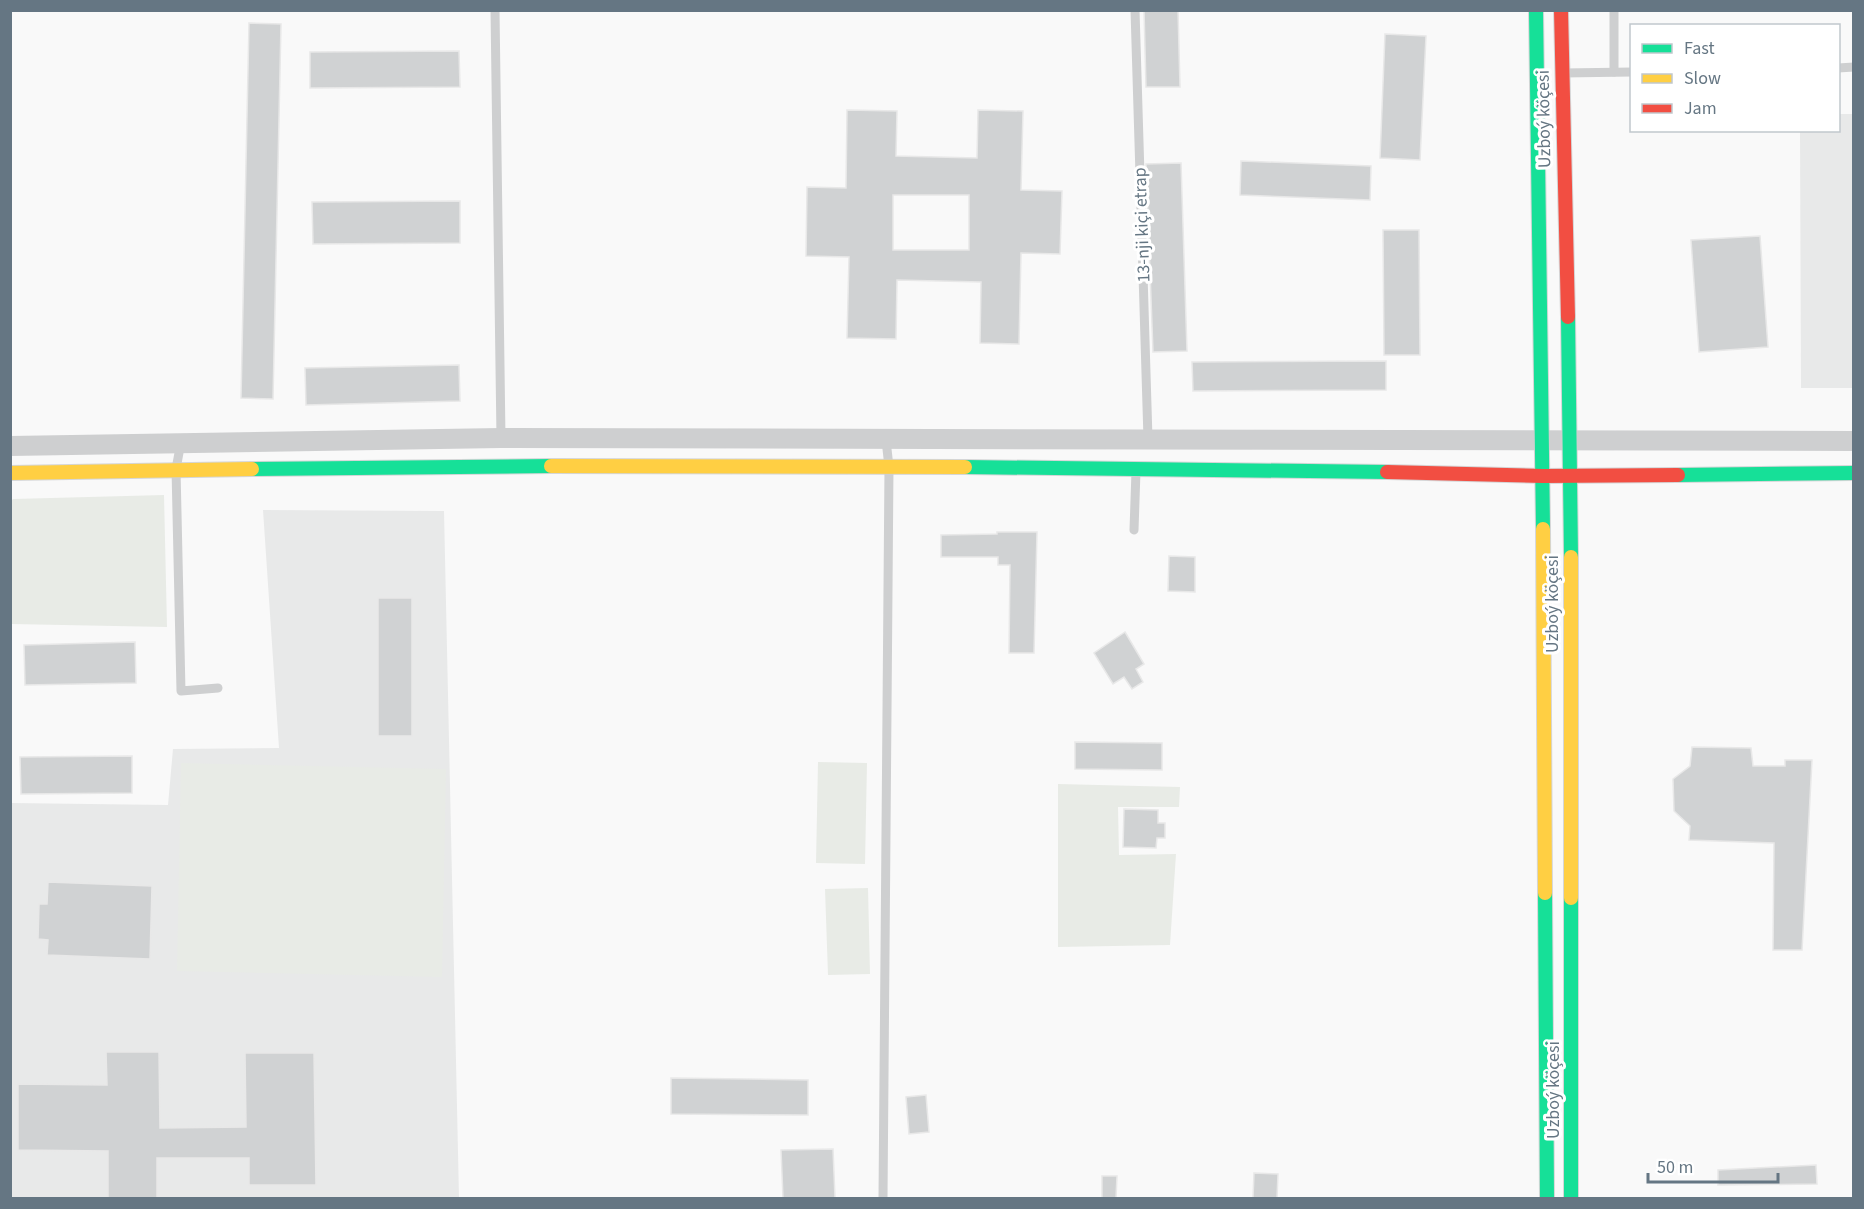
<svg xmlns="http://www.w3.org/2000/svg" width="1864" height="1209" viewBox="0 0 1864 1209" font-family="'Source Sans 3',sans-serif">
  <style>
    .built { fill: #e8e9e9 }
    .green { fill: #e8ebe6 }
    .building { fill: #d0d2d3; stroke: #e8e8e8; stroke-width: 1.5; fill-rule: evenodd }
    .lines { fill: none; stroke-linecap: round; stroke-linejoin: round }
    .fast-casing { stroke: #d5d6d7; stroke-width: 16 }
    .slow-casing { stroke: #d5d6d7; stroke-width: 16 }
    .jam-casing { stroke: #d5d6d7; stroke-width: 16 }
    .lane { stroke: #cecfd0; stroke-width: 9 }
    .street { stroke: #cecfd0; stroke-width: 20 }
    .fast { stroke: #16e098; stroke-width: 14 }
    .slow { stroke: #ffcf43; stroke-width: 14 }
    .jam { stroke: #f24e42; stroke-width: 14 }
    .labels { text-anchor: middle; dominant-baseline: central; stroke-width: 6; stroke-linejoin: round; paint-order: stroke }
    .street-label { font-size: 18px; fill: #657683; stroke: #fff }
  </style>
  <rect width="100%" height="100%" fill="#f9f9f9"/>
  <g class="built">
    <polygon points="1839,114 1853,114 1853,388 1801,388 1800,131 1838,130"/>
    <polygon points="263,510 444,511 459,1198 11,1198 11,803 168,805 173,749 279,748"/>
  </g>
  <g class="green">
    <polygon points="164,495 167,627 11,624 10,502 13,499"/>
    <polygon points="818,762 867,763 865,864 816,863"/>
    <polygon points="181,763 446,769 442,977 177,971"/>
    <polygon points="1058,784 1180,787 1179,807 1118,807 1119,855 1176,854 1170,945 1058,947"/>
    <polygon points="868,888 870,974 828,975 825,889"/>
  </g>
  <g class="building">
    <polygon points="1144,10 1178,10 1180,87 1146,87"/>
    <polygon points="249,23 281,24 273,399 241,398"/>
    <polygon points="1385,34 1426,36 1420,160 1380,158"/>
    <polygon points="459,51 460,87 310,88 310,52"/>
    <path d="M847 110 897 111 896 156 977 158 978 110 1023 111 1021 190 1062 191 1060 254 1021 253 1019 344 980 343 981 282 897 280 896 339 847 338 849 257 806 256 807 187 846 188ZM893 195H969V250H893Z"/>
    <polygon points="1241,161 1371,166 1370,200 1240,195"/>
    <polygon points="1181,163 1187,351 1153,352 1146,164"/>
    <polygon points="460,201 460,243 313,244 312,202"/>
    <polygon points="1383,230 1419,230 1420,355 1384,355"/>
    <polygon points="1760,236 1768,347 1699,352 1691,240"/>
    <polygon points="1386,361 1386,390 1193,391 1192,362"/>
    <polygon points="459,365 460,401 306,405 305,368"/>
    <polygon points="997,532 1037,532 1034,653 1009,653 1010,565 998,565 998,557 941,557 941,535 997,534"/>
    <polygon points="1169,556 1195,557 1195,592 1168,591"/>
    <rect x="378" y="598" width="34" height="138"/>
    <polygon points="1125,632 1144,664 1136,669 1143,682 1132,689 1124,677 1113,684 1094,653"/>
    <polygon points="135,642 136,683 25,685 24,645"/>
    <polygon points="1075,742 1162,743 1162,770 1075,769"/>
    <polygon points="1692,747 1751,748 1753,766 1785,766 1785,760 1812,760 1802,950 1773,950 1774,843 1689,840 1690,826 1674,811 1673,779 1690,766"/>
    <polygon points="132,756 132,793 21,794 20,757"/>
    <polygon points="1124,809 1158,810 1158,823 1165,823 1165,838 1157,838 1156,848 1123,847"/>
    <polygon points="48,882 152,886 150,959 47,955 48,940 38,939 39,904 47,904"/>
    <polygon points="106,1052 159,1052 160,1128 246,1127 245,1053 314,1053 316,1185 249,1185 249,1158 157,1158 157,1198 108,1198 108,1151 18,1150 18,1084 107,1085"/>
    <polygon points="671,1078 808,1080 808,1115 671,1114"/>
    <polygon points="926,1095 929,1132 909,1134 906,1097"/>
    <polygon points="833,1149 835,1198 783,1198 781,1150"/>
    <polygon points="1816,1165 1817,1184 1718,1185 1718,1170"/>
    <polygon points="1254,1173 1278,1174 1277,1198 1253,1198"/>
    <polygon points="1102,1176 1117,1176 1116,1198 1102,1198"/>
  </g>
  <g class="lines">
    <g class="fast-casing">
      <g id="fast">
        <polyline points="1536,10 1543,529"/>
        <polyline points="1568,317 1571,557"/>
        <polyline points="965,467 1387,472"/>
        <polyline points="252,469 551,466"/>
        <polyline points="1678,475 1854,473"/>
        <polyline points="1545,893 1547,1198"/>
        <polyline points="1571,898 1571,1198"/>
      </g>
    </g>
    <g class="slow-casing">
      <g id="slow">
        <polyline points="551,466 965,467"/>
        <polyline points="10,473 252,469"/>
        <polyline points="1543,529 1545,893"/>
        <polyline points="1571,557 1571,898"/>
      </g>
    </g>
    <g class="jam-casing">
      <g id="jam">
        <polyline points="1561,10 1568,317"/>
        <polyline points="1387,472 1543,476 1678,475"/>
      </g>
    </g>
    <g class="lane">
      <polyline points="495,10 501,438"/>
      <polyline points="1135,10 1148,439"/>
      <polyline points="1838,68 1854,67"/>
      <polyline points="1614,72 1614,10"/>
      <polyline points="1563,73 1632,72"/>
      <polyline points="181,442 176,469 181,691 218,688"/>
      <polyline points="1134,530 1136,471"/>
      <polyline points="883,1198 889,467 886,440"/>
    </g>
    <polyline class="street" points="10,446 501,438 1854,441"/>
    <use href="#fast" class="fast"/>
    <use href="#slow" class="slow"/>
    <use href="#jam" class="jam"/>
  </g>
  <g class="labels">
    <g class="street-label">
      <text transform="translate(1544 119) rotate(-91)">Uzboý köçesi</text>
      <text transform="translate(1142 225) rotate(-92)">13-nji kiçi etrap</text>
      <text transform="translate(1552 604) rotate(-90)">Uzboý köçesi</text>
      <text transform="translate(1553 1090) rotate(-90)">Uzboý köçesi</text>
    </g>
  </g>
  <rect width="1864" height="1209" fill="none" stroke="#657683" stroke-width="24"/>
  <rect x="1630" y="24" width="210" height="108" fill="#ffffff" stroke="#c1c8cd" stroke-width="1.5"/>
  <rect x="1642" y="44" width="30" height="9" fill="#16e098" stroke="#c1c8cd" stroke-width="1.5"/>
  <text x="1684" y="54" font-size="18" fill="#657683">Fast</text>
  <rect x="1642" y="74" width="30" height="9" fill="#ffcf43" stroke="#c1c8cd" stroke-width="1.5"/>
  <text x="1684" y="84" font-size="18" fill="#657683">Slow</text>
  <rect x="1642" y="104" width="30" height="9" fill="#f24e42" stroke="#c1c8cd" stroke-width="1.5"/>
  <text x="1684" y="114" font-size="18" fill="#657683">Jam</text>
  <path d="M1648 1173v9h130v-9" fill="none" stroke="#657683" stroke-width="3"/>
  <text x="1657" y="1173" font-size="18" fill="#657683" stroke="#ffffff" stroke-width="4.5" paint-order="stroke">50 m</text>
</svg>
